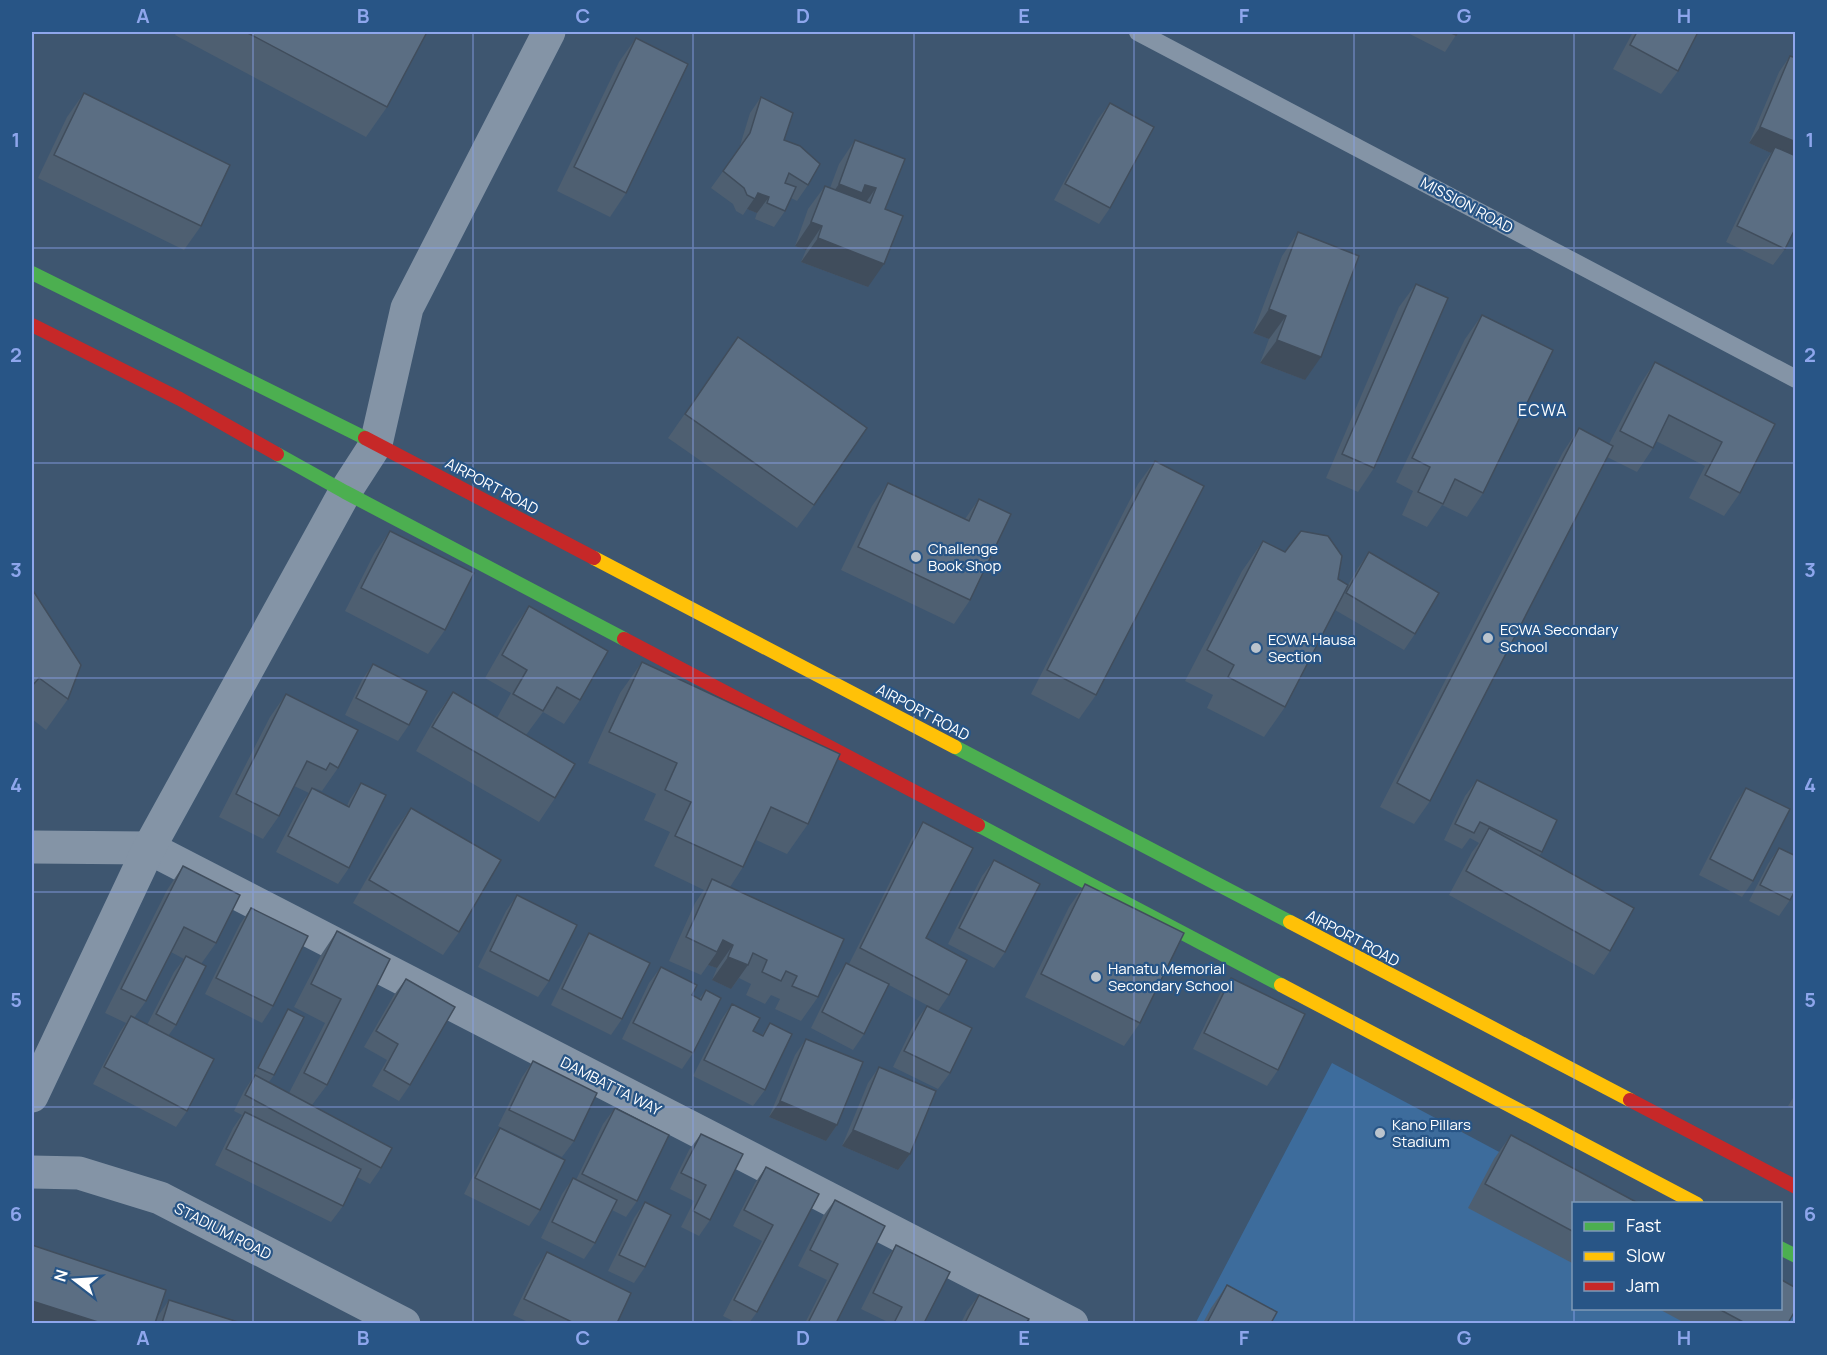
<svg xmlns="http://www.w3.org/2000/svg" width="1827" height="1355" viewBox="0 0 1827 1355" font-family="Manrope,sans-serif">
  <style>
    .green { fill: #3d6c9c }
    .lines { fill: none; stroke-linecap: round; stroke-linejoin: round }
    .lane { stroke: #8494a6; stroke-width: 18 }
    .street { stroke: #8494a6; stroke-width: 33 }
    .fast { stroke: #4caf50; stroke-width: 14 }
    .slow { stroke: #ffc107; stroke-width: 14 }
    .jam { stroke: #c62828; stroke-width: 14 }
    .wall { fill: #4e5f71; fill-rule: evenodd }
    .shaded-wall { fill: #404d5c }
    .building { fill: #5b6e83; stroke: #404d5c; stroke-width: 1.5 }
    .grid { fill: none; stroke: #8ea6ec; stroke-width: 1.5; stroke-opacity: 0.55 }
    .poi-dot { fill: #bbc4cd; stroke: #285586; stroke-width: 2 }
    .labels { text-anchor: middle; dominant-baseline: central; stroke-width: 4.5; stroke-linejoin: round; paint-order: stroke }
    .street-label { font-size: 15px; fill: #fff; stroke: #285586 }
    .poi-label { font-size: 15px; fill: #fff; stroke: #285586; text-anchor: start }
    .neighbourhood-label { font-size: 16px; letter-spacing: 1.5px; fill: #fff; stroke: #285586 }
    .neatline { fill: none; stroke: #8ea6ec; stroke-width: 2 }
    .grid-label { font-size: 20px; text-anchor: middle; font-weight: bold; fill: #8ea6ec }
  </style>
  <rect width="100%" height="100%" fill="#3e5670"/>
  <polygon class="green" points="1332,1063 1595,1203 1574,1204 1574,1308 1780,1308 1781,1302 1796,1310 1795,1324 1195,1324"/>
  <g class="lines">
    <polyline class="lane" points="1138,32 1796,379"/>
    <g class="street">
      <polyline points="32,847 149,848 1072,1324"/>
      <polyline points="32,1096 149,848 345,492 376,444 407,308 549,32"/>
      <polyline points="32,1172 79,1173 160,1198 404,1324"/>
    </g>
    <g class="fast">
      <polyline points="32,273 365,438"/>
      <polyline points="277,454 345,492 624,639"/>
      <polyline points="955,747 1290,922"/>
      <polyline points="978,825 1281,985"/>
      <polyline points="1780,1248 1796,1256"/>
    </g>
    <g class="slow">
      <polyline points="594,558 955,747"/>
      <polyline points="1290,922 1630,1100"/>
      <polyline points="1281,985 1697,1204"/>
    </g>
    <g class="jam">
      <polyline points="32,325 180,399 277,454"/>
      <polyline points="365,438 594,558"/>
      <polyline points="624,639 978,825"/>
      <polyline points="1630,1100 1796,1187"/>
    </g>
  </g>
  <g class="wall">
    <polygon points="177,32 427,32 387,107 366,137 175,35"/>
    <polygon points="1406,32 1458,32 1445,52"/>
    <polygon points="1633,32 1698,32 1678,71 1661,94 1613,69"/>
    <polygon points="636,38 626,193 610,217 557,191 619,62"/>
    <polygon points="1790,56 1785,249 1773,265 1726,242 1764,163 1771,153 1749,143 1779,72"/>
    <polygon points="84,93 201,226 184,250 38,178 67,117"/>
    <polygon points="761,97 808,185 797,201 791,198 785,211 774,227 755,219 757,213 747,209 743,215 736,211 733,204 711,188 739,149 750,113"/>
    <polygon points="1110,103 1110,208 1099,224 1054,200 1098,119"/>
    <polygon points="855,140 885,209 868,287 801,262 806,250 795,246 808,209 825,186 830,188 839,164"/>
    <polygon points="1298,232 1305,380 1260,363 1269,339 1253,333 1282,256"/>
    <polygon points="1416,284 1374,468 1358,492 1326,478 1399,307"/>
    <polygon points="1482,315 1483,493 1467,517 1442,505 1427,527 1402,515 1413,491 1396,482 1465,339"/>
    <polygon points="738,337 814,505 797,528 668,438"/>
    <polygon points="1655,362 1775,424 1740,493 1724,516 1689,498 1705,466 1656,441 1653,448 1637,472 1607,457 1430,801 1414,824 1380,807 1563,452 1579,428 1609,444 1639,386"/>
    <polygon points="1155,461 1096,695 1079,719 1031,694 1138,484"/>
    <polygon points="888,483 965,519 979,499 970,600 954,624 841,570 872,506"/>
    <polygon points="390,531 445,630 428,654 345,611 374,554"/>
    <polygon points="1263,541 1338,579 1348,585 1358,568 1369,552 1415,634 1404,650 1335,610 1285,707 1264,737 1207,708 1213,695 1185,681 1242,571"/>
    <polygon points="32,589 68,699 46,730 32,719"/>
    <polygon points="529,606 580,700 564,724 543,712 526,735 555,798 539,822 416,751 436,716 453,692 497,718 511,693 485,678 513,629"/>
    <polygon points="642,662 808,824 787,854 756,840 743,867 730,887 818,997 801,1021 775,1009 780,999 771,995 765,1004 746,995 751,984 739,978 731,989 712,980 717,968 708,965 701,975 669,961 695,903 704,890 654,866 670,832 644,820 656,794 588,763 620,693"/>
    <polygon points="373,664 409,725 398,741 345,715 362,680"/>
    <polygon points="286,694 338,768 322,791 314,788 314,789 347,806 350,799 361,783 349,868 338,884 276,852 301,804 309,793 294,786 279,816 263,839 219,817 270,717"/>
    <polygon points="1477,780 1542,852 1539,856 1610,951 1594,975 1449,895 1472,852 1479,843 1470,838 1462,849 1444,840 1465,796"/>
    <polygon points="1746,788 1753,881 1742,897 1699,875 1735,804"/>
    <polygon points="411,808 459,932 443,955 353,903 394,831"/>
    <polygon points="923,822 926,938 949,995 938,1011 889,985 864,1034 853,1050 811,1028 835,979 846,963 849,964 912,838"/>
    <polygon points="1779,848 1790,900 1779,916 1749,901 1768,864"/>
    <polygon points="994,860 1005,952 994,968 948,944 982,876"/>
    <path d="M183 866 216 943 201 964 176 1025 168 1036 187 1111 176 1127 93 1084 120 1032 126 1023 105 1013 167 890ZM171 952 184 959 174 972 147 1025 134 1018 146 1001Z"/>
    <polygon points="1085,884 1140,1023 1124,1046 1025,997 1069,907"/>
    <polygon points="517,895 549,981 538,997 478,967 506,911"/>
    <polygon points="251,908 273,1006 262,1023 205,994 240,924"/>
    <polygon points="337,931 390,959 327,1085 312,1105 381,1168 370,1184 357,1177 343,1206 331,1222 215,1165 233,1128 242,1115 234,1111 244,1091 254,1076 253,1076 283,1018 288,1009 274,1075 269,1082 289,1093 325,1023 294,1007 321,955"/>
    <polygon points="589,933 622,1019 611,1035 551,1005 578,950"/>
    <polygon points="661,967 692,995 699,999 706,990 693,1053 682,1069 622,1039 649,983"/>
    <polygon points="1231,978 1278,1070 1267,1086 1193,1049 1220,994"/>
    <polygon points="406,979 410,1085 399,1101 372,1086 387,1060 364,1047 394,995"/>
    <polygon points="732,1004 753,1031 762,1035 770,1023 765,1090 753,1106 693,1076 721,1020"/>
    <polygon points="927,1006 950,1073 938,1089 893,1067 915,1022"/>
    <polygon points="806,1039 837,1125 826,1141 769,1117 795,1055"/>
    <polygon points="533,1061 574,1141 562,1157 498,1126 522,1077"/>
    <polygon points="879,1067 910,1154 898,1170 842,1146 868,1083"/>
    <polygon points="1796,1093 1796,1110 1788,1106"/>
    <polygon points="615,1108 637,1201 626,1217 612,1210 595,1243 584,1259 541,1238 562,1194 573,1178 576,1180 603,1124"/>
    <polygon points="500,1128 540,1210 529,1226 464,1194 489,1144"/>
    <polygon points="701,1134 710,1220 699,1236 681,1227 694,1201 670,1189 689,1150"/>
    <polygon points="1511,1135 1574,1203 1574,1264 1468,1208 1494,1159"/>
    <polygon points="766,1167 819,1194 757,1312 749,1323 737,1323 723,1316 762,1241 733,1226 755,1183"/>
    <polygon points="835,1200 885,1226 836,1323 805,1323 827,1280 798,1266 823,1216"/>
    <polygon points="645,1202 645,1267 634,1283 608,1271 634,1218"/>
    <polygon points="896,1245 924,1323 890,1323 861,1309 885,1261"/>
    <polygon points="547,1252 617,1323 530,1323 513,1315 536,1268"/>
    <polygon points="1227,1285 1271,1323 1203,1323 1211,1308"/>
    <polygon points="979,1295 1026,1323 961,1323 967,1311"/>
    <polygon points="169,1300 241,1323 156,1323 158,1316"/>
    <polygon points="1657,1308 1780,1308 1788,1323 1685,1323"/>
  </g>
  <g class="shaded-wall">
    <polygon points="1760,127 1796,142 1796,162 1775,147 1771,153 1749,143"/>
    <polygon points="839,184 865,185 876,188 859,212 822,208"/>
    <polygon points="758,193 769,197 757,213 747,209"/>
    <polygon points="811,222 822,226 806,250 795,246"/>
    <polygon points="818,238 884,264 868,287 801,262"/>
    <polygon points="1269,309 1286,316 1269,339 1253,333"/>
    <polygon points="1277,340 1321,357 1305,380 1260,363"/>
    <polygon points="723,940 733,945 717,968 708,965 717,952"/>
    <polygon points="728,957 748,965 731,989 712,980"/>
    <polygon points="780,1101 837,1125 826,1141 769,1117"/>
    <polygon points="853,1130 910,1154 898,1170 842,1146"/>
    <polygon points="32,1301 101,1323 32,1323"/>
  </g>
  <g class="building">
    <polygon points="246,32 427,32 387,107"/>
    <polygon points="1449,32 1458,32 1456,35"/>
    <polygon points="1637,32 1698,32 1678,71 1630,45"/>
    <polygon points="636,38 688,64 626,193 574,167"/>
    <polygon points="1790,56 1796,58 1796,142 1760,127"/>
    <polygon points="84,93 230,165 201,226 54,155"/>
    <polygon points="761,97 793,113 784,140 800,146 820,164 808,185 789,173 785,183 796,187 785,211 767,203 769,197 758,193 755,199 747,195 744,188 723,171 750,133"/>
    <polygon points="1110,103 1154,127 1110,208 1065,184"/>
    <polygon points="855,140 905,159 885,209 903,216 884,264 818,238 822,226 811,222 825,186 870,203 876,188 865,185 862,193 839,184"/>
    <polygon points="1775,147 1796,156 1796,227 1785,249 1737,226"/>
    <polygon points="1298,232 1359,256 1321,357 1277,340 1286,316 1269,309"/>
    <polygon points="1416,284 1448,298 1374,468 1342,454"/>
    <polygon points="1482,315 1553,350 1483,493 1455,479 1443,504 1418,492 1430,467 1412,458"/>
    <polygon points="738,337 867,428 814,505 685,414"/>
    <polygon points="1655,362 1775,424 1740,493 1705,475 1722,442 1669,415 1653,448 1620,431"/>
    <polygon points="1579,428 1613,446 1430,801 1397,783"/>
    <polygon points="1155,461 1204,486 1096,695 1047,670"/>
    <polygon points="888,483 969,521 979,499 1011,514 970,600 858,547"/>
    <polygon points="390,531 474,573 445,630 361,588"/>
    <polygon points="1301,531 1328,536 1342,556 1338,579 1348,585 1285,707 1228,677 1234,665 1207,650 1263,541 1285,552"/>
    <polygon points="1369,552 1439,593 1415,634 1346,593"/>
    <polygon points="32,589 81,665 68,699 39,678 32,686"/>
    <polygon points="529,606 608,651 580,700 557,687 543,711 513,694 527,670 502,655"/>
    <polygon points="642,662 840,754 808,824 771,807 743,867 675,836 691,802 665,790 677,763 609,732"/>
    <polygon points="373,664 427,691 409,725 356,698"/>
    <polygon points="453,692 575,764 555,798 432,727"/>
    <polygon points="286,694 358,730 338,768 330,763 326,770 307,761 279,816 236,794"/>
    <polygon points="1477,780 1557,820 1542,852 1480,822 1474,833 1455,824"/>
    <polygon points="361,783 386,795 349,868 288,836 312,788 349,807"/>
    <polygon points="1746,788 1790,809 1753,881 1710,859"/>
    <polygon points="411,808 501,860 459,932 369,880"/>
    <polygon points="923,822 973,848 926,938 967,960 949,995 860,948"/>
    <polygon points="1489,828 1634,908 1610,951 1466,871"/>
    <polygon points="1779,848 1796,856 1796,889 1790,900 1760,885"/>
    <polygon points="994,860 1040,884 1005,952 959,928"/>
    <polygon points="183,866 240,895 216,943 184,927 146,1001 121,989"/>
    <polygon points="712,879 844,939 818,997 792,986 797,976 786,971 781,981 762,972 767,960 753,953 748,965 728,957 733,945 723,940 717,952 686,937"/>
    <polygon points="1085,884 1184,933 1140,1023 1041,974"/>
    <polygon points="517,895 577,925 549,981 490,951"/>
    <polygon points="251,908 308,936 273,1006 216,978"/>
    <polygon points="337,931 390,959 327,1085 304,1073 341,999 311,984"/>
    <polygon points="589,933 650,963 622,1019 562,989"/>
    <polygon points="186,956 206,966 176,1025 156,1014"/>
    <polygon points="846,963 889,984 864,1034 822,1012"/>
    <polygon points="661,967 697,985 692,995 701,1000 706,990 721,998 693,1053 633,1023"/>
    <polygon points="1231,978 1305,1014 1278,1070 1204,1033"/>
    <polygon points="406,979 455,1007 410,1085 384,1070 398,1044 376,1031"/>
    <polygon points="732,1004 760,1018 753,1031 763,1036 770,1023 792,1034 765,1090 704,1060"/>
    <polygon points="927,1006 972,1028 950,1073 904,1051"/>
    <polygon points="288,1009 304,1017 274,1075 258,1068"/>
    <polygon points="131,1016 214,1059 187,1111 104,1067"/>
    <polygon points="806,1039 863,1062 837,1125 780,1101"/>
    <polygon points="533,1061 597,1093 574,1141 509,1110"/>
    <polygon points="879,1067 936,1091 910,1154 853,1130"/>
    <polygon points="255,1075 392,1148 381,1168 245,1095"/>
    <polygon points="615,1108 669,1135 637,1201 582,1174"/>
    <polygon points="245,1112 361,1169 343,1206 226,1149"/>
    <polygon points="500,1128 565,1160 540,1210 475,1178"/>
    <polygon points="701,1134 743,1154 710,1220 693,1211 706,1185 681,1173"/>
    <polygon points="1511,1135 1638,1203 1574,1203 1574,1232 1485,1184"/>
    <polygon points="766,1167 819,1194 757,1312 734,1300 773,1225 744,1210"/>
    <polygon points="573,1178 617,1200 595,1243 552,1222"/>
    <polygon points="835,1200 885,1226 836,1323 808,1323 838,1264 810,1250"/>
    <polygon points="645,1202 671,1215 645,1267 619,1255"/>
    <polygon points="32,1245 166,1290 155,1323 101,1323 32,1301"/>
    <polygon points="896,1245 950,1272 924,1323 894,1323 902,1307 873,1293"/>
    <polygon points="547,1252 631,1293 617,1323 574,1323 524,1299"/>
    <polygon points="1780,1279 1796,1288 1796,1309 1788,1323 1745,1323 1717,1308 1780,1308"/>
    <polygon points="1227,1285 1277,1312 1271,1323 1207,1323"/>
    <polygon points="979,1295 1029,1319 1026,1323 965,1323"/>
    <polygon points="169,1300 241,1323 162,1323"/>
  </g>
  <path class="grid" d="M253 32V1324M473 32V1324M693 32V1324M914 32V1324M1134 32V1324M1354 32V1324M1574 32V1204M32 248H1796M32 463H1796M32 678H1796M32 892H1796M32 1107H1796M1574 1308V1324"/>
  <g class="poi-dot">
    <circle cx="916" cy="557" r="6"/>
    <circle cx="1488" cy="638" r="6"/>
    <circle cx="1256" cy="648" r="6"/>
    <circle cx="1096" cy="977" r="6"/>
    <circle cx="1380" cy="1133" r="6"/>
  </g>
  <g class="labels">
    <g class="street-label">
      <text transform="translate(1467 205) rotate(28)">MISSION ROAD</text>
      <text transform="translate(492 486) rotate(28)">AIRPORT ROAD</text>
      <text transform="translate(923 712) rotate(28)">AIRPORT ROAD</text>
      <text transform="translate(1353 938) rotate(28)">AIRPORT ROAD</text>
      <text transform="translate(611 1086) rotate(27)">DAMBATTA WAY</text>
      <text transform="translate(223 1231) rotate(27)">STADIUM ROAD</text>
    </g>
    <g class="poi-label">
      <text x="928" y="548">Challenge<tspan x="928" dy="17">Book Shop</tspan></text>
      <text x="1500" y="629">ECWA Secondary<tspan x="1500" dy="17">School</tspan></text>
      <text x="1268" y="639">ECWA Hausa<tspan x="1268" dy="17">Section</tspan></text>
      <text x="1108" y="968">Hanatu Memorial<tspan x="1108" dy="17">Secondary School</tspan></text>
      <text x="1392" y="1124">Kano Pillars<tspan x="1392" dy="17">Stadium</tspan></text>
    </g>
    <g class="neighbourhood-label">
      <text x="1543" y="410">ECWA</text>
    </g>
  </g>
  <rect width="1827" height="1355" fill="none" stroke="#285586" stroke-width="66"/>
  <rect x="1572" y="1202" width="210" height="108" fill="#285586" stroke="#7e99b6" stroke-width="1.5"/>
  <rect x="1584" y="1222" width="30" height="9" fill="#4caf50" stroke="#7e99b6" stroke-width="1.5"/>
  <text x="1626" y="1232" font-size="18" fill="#ffffff">Fast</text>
  <rect x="1584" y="1252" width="30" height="9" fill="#ffc107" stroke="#7e99b6" stroke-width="1.5"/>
  <text x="1626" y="1262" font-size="18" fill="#ffffff">Slow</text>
  <rect x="1584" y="1282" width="30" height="9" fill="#c62828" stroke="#7e99b6" stroke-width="1.5"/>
  <text x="1626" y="1292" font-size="18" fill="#ffffff">Jam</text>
  <g transform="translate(75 1280) rotate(287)" stroke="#285586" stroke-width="4.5" paint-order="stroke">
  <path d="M0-4.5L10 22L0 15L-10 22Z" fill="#ffffff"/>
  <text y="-9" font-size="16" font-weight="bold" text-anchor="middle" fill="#ffffff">N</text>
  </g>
  <rect x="33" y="33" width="1761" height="1289" class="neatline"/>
  <g class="grid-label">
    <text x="143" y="23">A</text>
    <text x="363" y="23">B</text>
    <text x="583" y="23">C</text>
    <text x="803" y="23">D</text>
    <text x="1024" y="23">E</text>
    <text x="1244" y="23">F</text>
    <text x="1464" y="23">G</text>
    <text x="1684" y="23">H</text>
    <text x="16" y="147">1</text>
    <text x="1810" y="147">1</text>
    <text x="16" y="362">2</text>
    <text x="1810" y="362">2</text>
    <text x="16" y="577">3</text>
    <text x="1810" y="577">3</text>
    <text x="16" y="792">4</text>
    <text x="1810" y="792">4</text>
    <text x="16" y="1007">5</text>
    <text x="1810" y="1007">5</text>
    <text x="16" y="1221">6</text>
    <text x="1810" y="1221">6</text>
    <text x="143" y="1345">A</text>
    <text x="363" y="1345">B</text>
    <text x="583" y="1345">C</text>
    <text x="803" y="1345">D</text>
    <text x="1024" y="1345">E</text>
    <text x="1244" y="1345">F</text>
    <text x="1464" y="1345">G</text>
    <text x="1684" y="1345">H</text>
  </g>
</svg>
